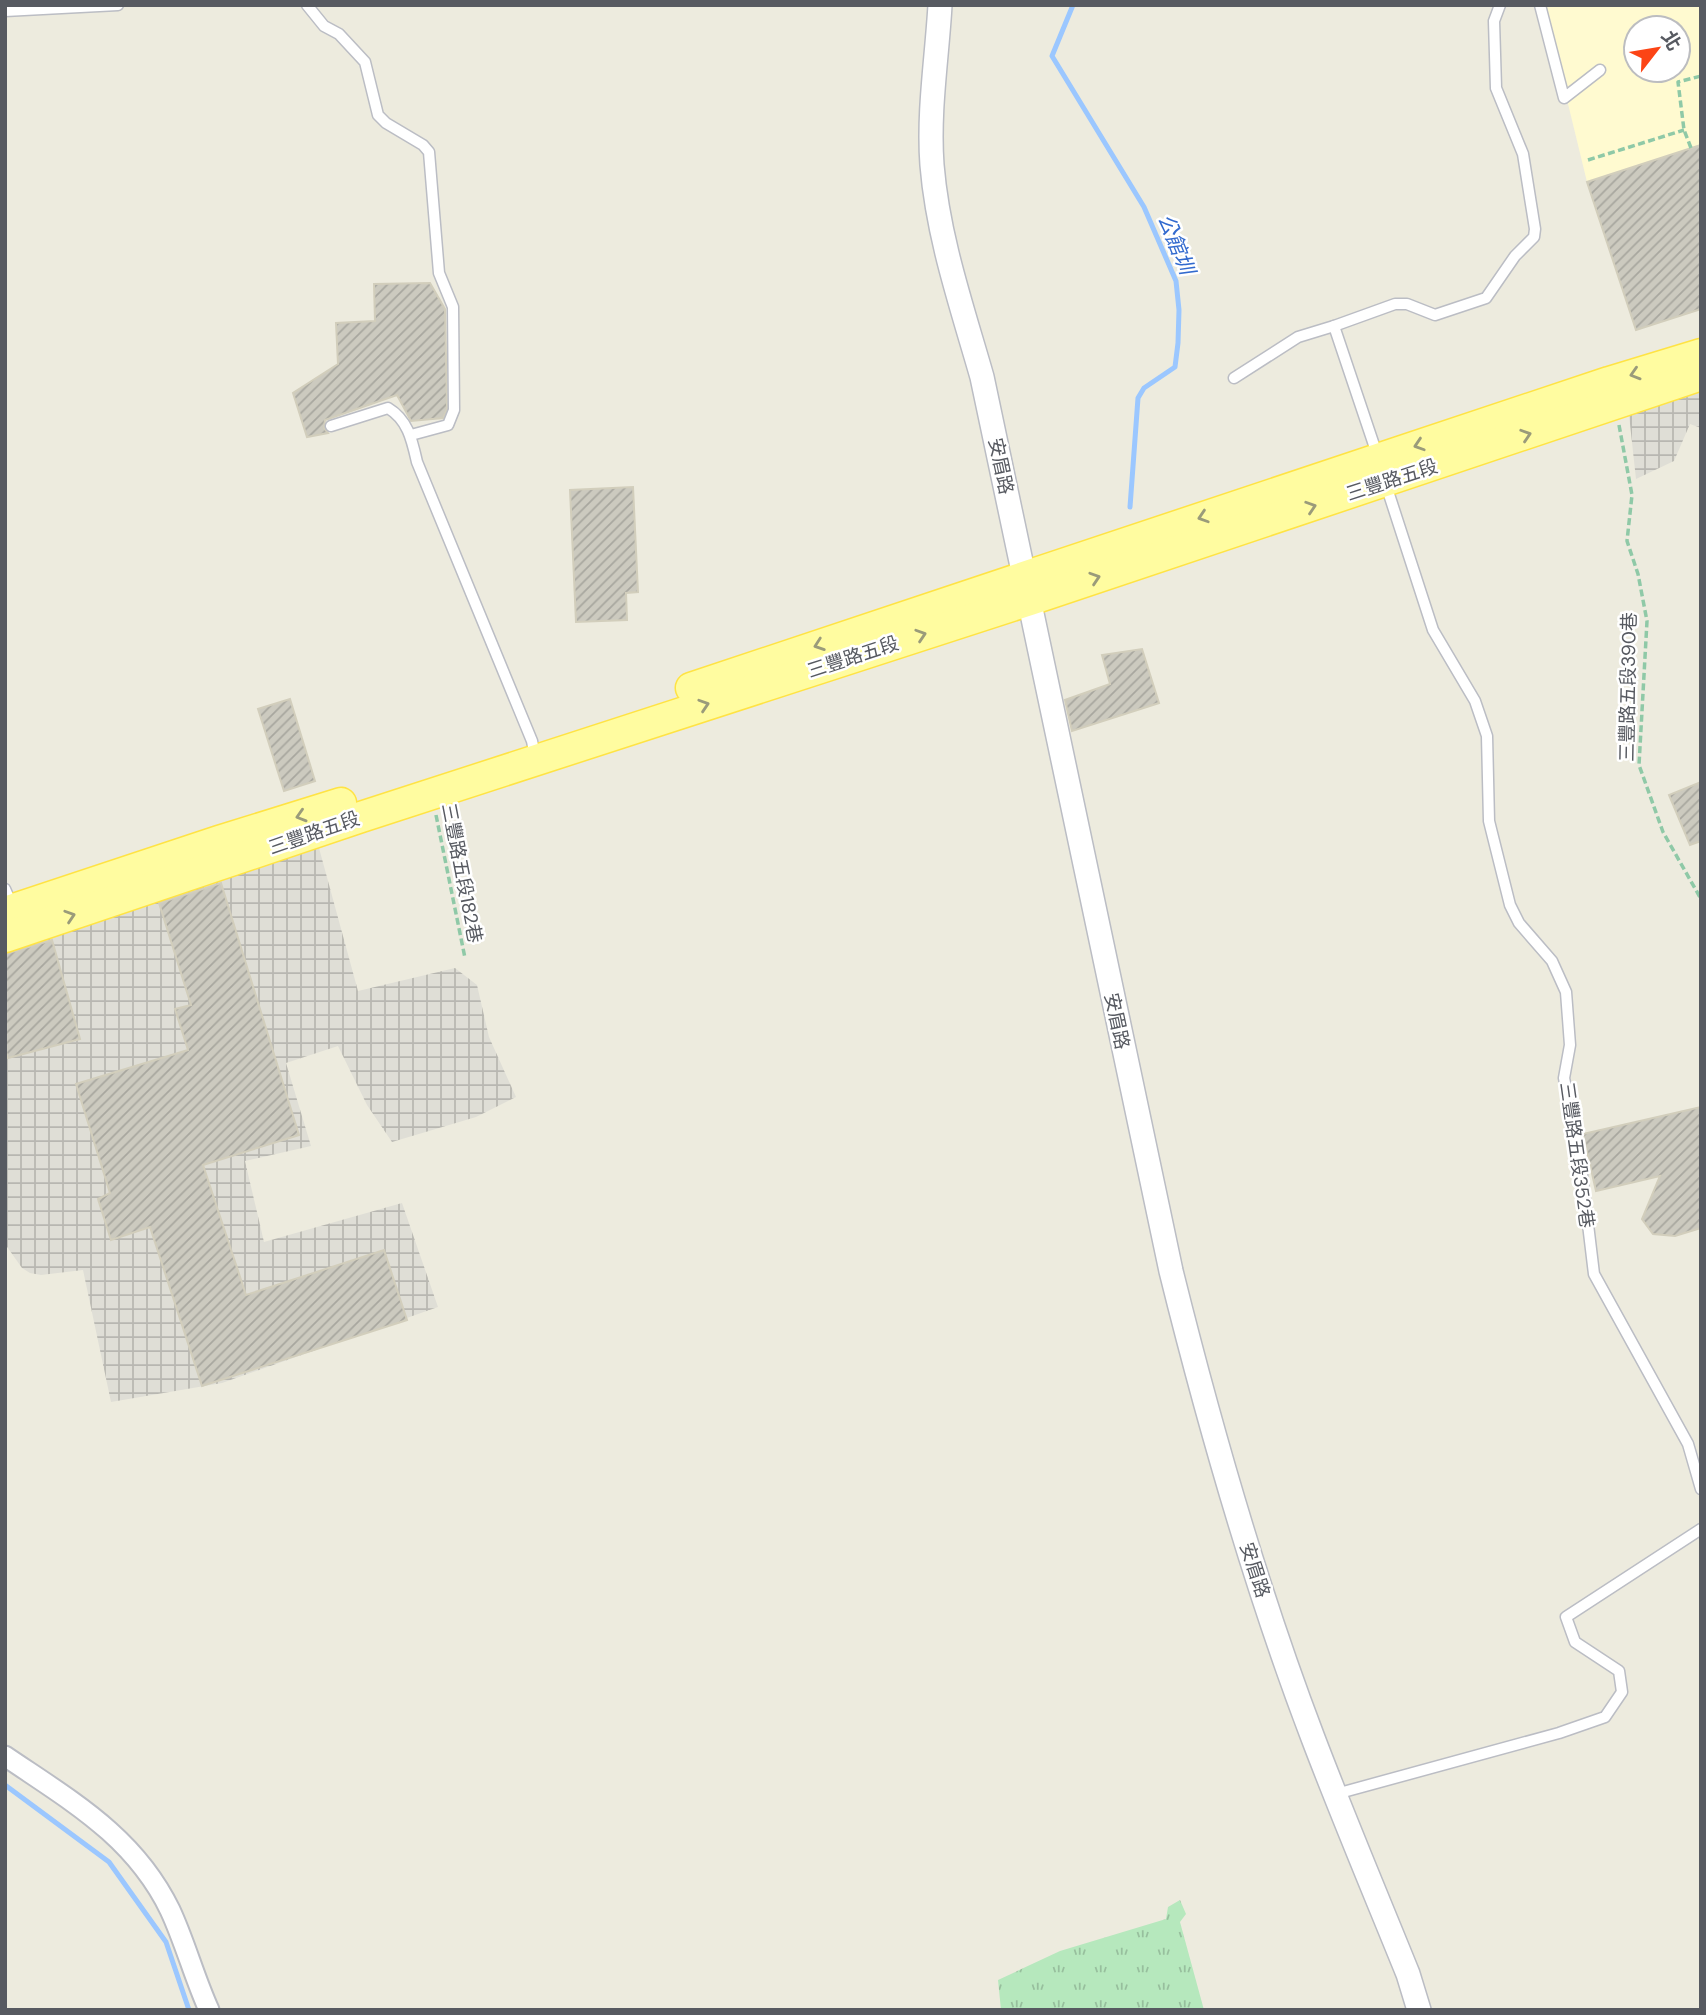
<svg xmlns="http://www.w3.org/2000/svg" width="1706" height="2015" viewBox="0 0 1706 2015" font-family="'DM Sans','Noto Sans TC',sans-serif">
  <style>
    .commercial { fill: #fffad0; fill-rule: evenodd }
    .industrial { fill: url(#industrial-grid) }
    .grass { fill: url(#grass-tufts) }
    .lines { fill: none; stroke-linecap: round; stroke-linejoin: round }
    .stream { stroke: #9bc7ff; stroke-width: 5 }
    .building { fill: url(#building-hatch); stroke: #d2cebc; stroke-width: 2 }
    .service-casing { stroke: #bbbdc4; stroke-width: 13 }
    .minor-casing { stroke: #bbbdc4; stroke-width: 23 }
    .tertiary-casing { stroke: #bbbdc4; stroke-width: 26 }
    .primary-casing { stroke: #ffe344; stroke-width: 33 }
    .path { stroke: #8fc9a7; stroke-width: 3.5; stroke-dasharray: 7 3.5; stroke-linecap: butt }
    .service { stroke: #fff; stroke-width: 10 }
    .minor { stroke: #fff; stroke-width: 19 }
    .tertiary { stroke: #fff; stroke-width: 23 }
    .primary { stroke: #fffca0; stroke-width: 30 }
    .oneway { stroke: #9a9b7a }
    .labels { text-anchor: middle; dominant-baseline: central; stroke-width: 5; stroke-linejoin: round; paint-order: stroke }
    .street-label { font-size: 19px; fill: #575a61; stroke: #fff }
    .water-label { font-size: 21px; font-style: italic; fill: #326ace; stroke: #fff }
  </style>
  <defs>
    <pattern id="industrial-grid" width="8" height="8" patternUnits="userSpaceOnUse" patternTransform="scale(1.75)"><rect width="8" height="8" fill="#dfded6"/><path d="M0 4h8M4 0v8" fill="none" stroke="#b8b7b1"/></pattern>
    <pattern id="grass-tufts" width="24" height="20" patternUnits="userSpaceOnUse" patternTransform="scale(1.75)"><rect width="24" height="20" fill="#b6e8bd"/><path d="M3 7l-1-3M5 7V3M7 7l1-3M15 17l-1-3M17 17v-4M19 17l1-3" fill="none" stroke="#97bf9d"/></pattern>
    <pattern id="building-hatch" width="6" height="6" patternUnits="userSpaceOnUse" patternTransform="scale(1.75)"><rect width="6" height="6" fill="#cccabf"/><path d="M-1 1l2-2M0 6l6-6M5 7l2-2" fill="none" stroke="#a8a79f"/></pattern>
  </defs>
  <rect width="100%" height="100%" fill="#edebde"/>
  <path class="commercial" d="M1544 5H1701V145L1587 182ZM1636 28H1678V70H1636Z"/>
  <g class="industrial">
    <polygon points="1701,392 1701,428 1690,424 1674,461 1636,479 1629,415"/>
    <polygon points="319,848 358,991 455,968 477,985 489,1037 516,1097 476,1117 392,1142 367,1105 338,1046 286,1063 311,1146 245,1161 264,1242 402,1203 438,1307 222,1383 111,1402 83,1270 41,1275 30,1273 22,1268 5,1244 5,950"/>
  </g>
  <polygon class="grass" points="1180,1900 1186,1914 1180,1922 1204,2010 1001,2010 998,1980 1060,1951 1166,1919 1168,1907"/>
  <g class="lines">
    <g class="stream">
      <polyline points="1073,5 1052,56 1144,207 1176,281 1179,310 1178,343 1175,367 1144,388 1138,398 1130,507"/>
      <polyline points="5,1785 109,1862 166,1942 189,2010"/>
    </g>
  </g>
  <g class="building">
    <polygon points="1701,145 1701,309 1636,330 1587,182"/>
    <polygon points="430,283 445,309 447,409 443,418 411,421 397,395 325,420 324,428 328,433 307,437 293,393 338,364 336,323 375,321 374,284"/>
    <polygon points="633,487 638,592 626,593 627,620 576,622 570,490"/>
    <polygon points="1142,649 1159,703 1072,731 1065,700 1110,684 1102,655"/>
    <polygon points="290,699 315,781 284,791 258,709"/>
    <polygon points="1701,782 1701,841 1690,845 1669,795"/>
    <polygon points="221,883 299,1135 203,1165 246,1295 384,1250 407,1320 202,1386 150,1227 111,1240 98,1199 110,1193 76,1084 188,1050 175,1009 191,1005 159,903"/>
    <polygon points="52,940 80,1039 8,1058 5,1049 5,954"/>
    <polygon points="1701,1107 1701,1228 1675,1236 1653,1234 1642,1219 1660,1176 1596,1191 1583,1134"/>
  </g>
  <g class="lines">
    <g class="service-casing">
      <g id="service">
        <polyline points="307,5 324,26 339,34 365,62 378,115 386,123 423,145 429,152 439,273 453,307 454,410 448,425 411,435"/>
        <polyline points="1540,5 1564,98 1600,70"/>
        <polyline points="5,11 118,5"/>
        <polyline points="1334,326 1395,304 1407,304 1435,315 1486,298 1515,256 1534,237 1535,229 1523,154 1496,88 1494,21 1500,5"/>
        <polyline points="1234,378 1298,337 1334,326 1378,457"/>
        <path d="M331 426 388 408C408 420 412 440 417 462L532 741 535 756"/>
        <polyline points="1386,485 1433,630 1475,701 1487,736 1489,821 1510,905 1519,923 1552,961 1566,992 1570,1045 1564,1078 1580,1158 1594,1274 1688,1444 1701,1489"/>
        <polyline points="5,889 12,905"/>
        <polyline points="1336,1794 1559,1733 1605,1717 1622,1692 1619,1671 1575,1642 1566,1617 1701,1529"/>
      </g>
    </g>
    <g class="minor-casing">
      <path id="minor" d="M5 1756C71 1801 134 1836 170 1910 185 1942 194 1977 209 2010"/>
    </g>
    <g class="tertiary-casing">
      <path id="tertiary" d="M940 5C937 58 928 112 932 165 938 238 962 307 982 377L1171 1271C1210 1428 1255 1586 1313 1738 1343 1817 1376 1895 1408 1974L1419 2010"/>
    </g>
    <g class="primary-casing">
      <g id="primary">
        <polyline points="691,688 1609,382 1701,354"/>
        <polyline points="5,912 219,841 341,803"/>
        <polyline points="5,937 361,817 1030,600 1701,375"/>
      </g>
    </g>
    <g class="path">
      <polyline points="1691,148 1684,130 1678,82 1701,76"/>
      <polyline points="1588,160 1684,130"/>
      <polyline points="1619,425 1632,495 1627,541 1638,574 1647,621 1639,765 1663,832 1701,899"/>
      <polyline points="436,815 465,958"/>
    </g>
    <use href="#service" class="service"/>
    <use href="#minor" class="minor"/>
    <use href="#tertiary" class="tertiary"/>
    <use href="#primary" class="primary"/>
  </g>
  <defs><path id="oneway-chevron" d="M-2-3.5L2.5 0L-2 3.5" fill="none" stroke-width="1.6" stroke-linecap="round" stroke-linejoin="round" transform="scale(1.75)"/></defs>
  <g class="oneway">
    <use href="#oneway-chevron" transform="translate(1635 374) rotate(163)"/>
    <use href="#oneway-chevron" transform="translate(1526 435) rotate(-18)"/>
    <use href="#oneway-chevron" transform="translate(1419 445) rotate(162)"/>
    <use href="#oneway-chevron" transform="translate(1311 507) rotate(-18)"/>
    <use href="#oneway-chevron" transform="translate(1203 517) rotate(162)"/>
    <use href="#oneway-chevron" transform="translate(1095 578) rotate(-18)"/>
    <use href="#oneway-chevron" transform="translate(921 635) rotate(-18)"/>
    <use href="#oneway-chevron" transform="translate(819 645) rotate(161)"/>
    <use href="#oneway-chevron" transform="translate(704 705) rotate(-18)"/>
    <use href="#oneway-chevron" transform="translate(301 816) rotate(163)"/>
    <use href="#oneway-chevron" transform="translate(70 916) rotate(-18)"/>
  </g>
  <g class="labels">
    <g class="street-label">
      <text transform="translate(1001 466) rotate(78)">安眉路</text>
      <text transform="translate(1392 480) rotate(-18)">三豐路五段</text>
      <text transform="translate(853 657) rotate(-18)">三豐路五段</text>
      <text transform="translate(1628 687) rotate(-89)">三豐路五段390巷</text>
      <text transform="translate(314 833) rotate(-19)">三豐路五段</text>
      <text transform="translate(462 873) rotate(79)">三豐路五段182巷</text>
      <text transform="translate(1117 1021) rotate(78)">安眉路</text>
      <text transform="translate(1577 1155) rotate(82)">三豐路五段352巷</text>
      <text transform="translate(1255 1570) rotate(72)">安眉路</text>
    </g>
    <g class="water-label">
      <text transform="translate(1176 244) rotate(68)">公館圳</text>
    </g>
  </g>
  <rect width="1706" height="2015" fill="none" stroke="#575a61" stroke-width="14"/>
  <g transform="translate(1657 49) rotate(59)"><circle r="33" fill="#ffffff" stroke="#bcbdc0" stroke-width="2"/>
  <path d="M0-5L12 26L0 18L-12 26Z" fill="#fc4415"/>
  <text y="-10" font-size="19" font-weight="bold" text-anchor="middle" fill="#575a61">北</text>
  </g>
</svg>
